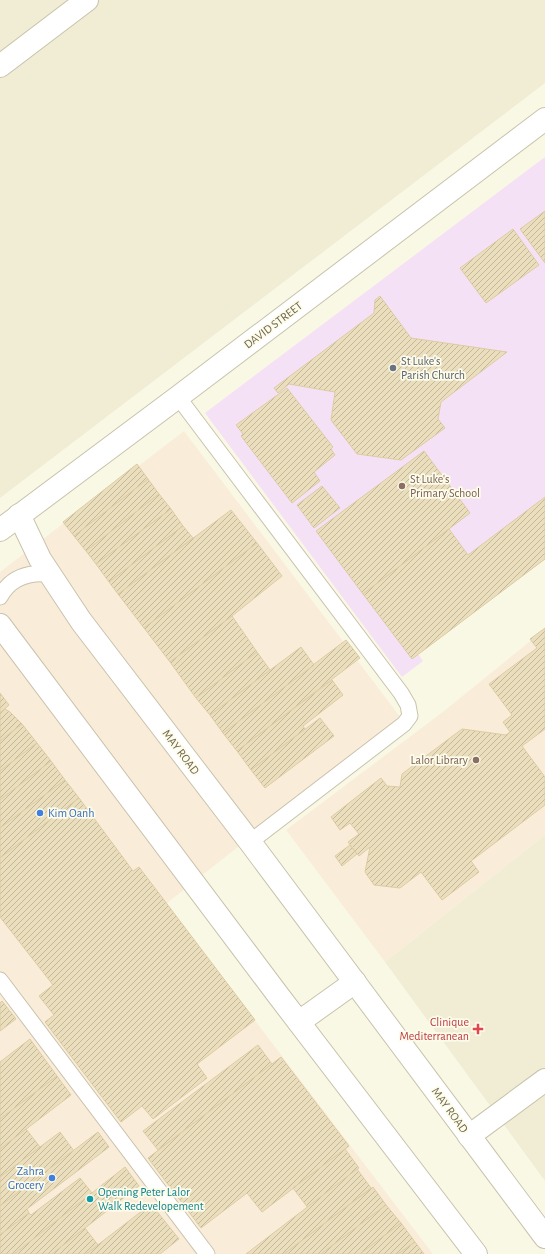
<svg xmlns="http://www.w3.org/2000/svg" width="545" height="1254" viewBox="0 0 545 1254" font-family="'Alegreya Sans',sans-serif">
  <style>
    .residential { fill: #f0edd4 }
    .commercial { fill: #f9edda }
    .education { fill: #f5e1f6 }
    .building { fill: url(#building-hatch); stroke: #ddcca2 }
    .lines { fill: none; stroke-linecap: round; stroke-linejoin: round }
    .service-casing { stroke: #c9c3ac; stroke-width: 17 }
    .minor-casing { stroke: #c9c3ac; stroke-width: 24 }
    .service { stroke: #fff; stroke-width: 15 }
    .minor { stroke: #fff; stroke-width: 22 }
    .worship-dot { fill: #6b7280; stroke: #fdfcea; stroke-width: 1.5 }
    .education-dot { fill: #8d6e63; stroke: #fdfcea; stroke-width: 1.5 }
    .shop-dot { fill: #3f7fe0; stroke: #fdfcea; stroke-width: 1.5 }
    .health-dot { fill: #e0444e; stroke: #fdfcea; stroke-width: 1.5 }
    .culture-dot { fill: #0f9aa8; stroke: #fdfcea; stroke-width: 1.5 }
    .labels { text-anchor: middle; dominant-baseline: central; stroke-width: 3.5; stroke-linejoin: round; paint-order: stroke }
    .street-label { font-size: 12px; fill: #6f654d; stroke: #fdfcea }
    .worship-label { font-size: 12px; fill: #5b616d; stroke: #fdfcea; text-anchor: start }
    .education-label { font-size: 12px; fill: #785e54; stroke: #fdfcea; text-anchor: start }
    .shop-label { font-size: 12px; fill: #366cbe; stroke: #fdfcea; text-anchor: start }
    .health-label { font-size: 12px; fill: #be3a42; stroke: #fdfcea; text-anchor: end }
    .culture-label { font-size: 12px; fill: #0d838f; stroke: #fdfcea; text-anchor: start }
  </style>
  <defs>
    <pattern id="building-hatch" width="6" height="6" patternUnits="userSpaceOnUse"><rect width="6" height="6" fill="#eadebd"/><path d="M-1 1l2-2M0 6l6-6M5 7l2-2" fill="none" stroke="#c2b89c"/></pattern>
  </defs>
  <rect width="100%" height="100%" fill="#f9f8e5"/>
  <g class="residential">
    <polygon points="0,0 545,0 545,83 0,498"/>
    <polygon points="545,835 545,1181 385,962"/>
  </g>
  <g class="commercial">
    <polygon points="184,431 401,718 166,904 433,1254 0,1254 0,572"/>
    <polygon points="545,629 545,835 385,962 286,830 444,711"/>
  </g>
  <polygon class="education" points="545,157 545,559 418,654 423,661 402,677 205,413"/>
  <g class="building">
    <polygon points="545,211 545,263 520,229"/>
    <polygon points="513,229 539,265 486,303 460,268"/>
    <polygon points="380,296 411,338 507,352 441,402 438,419 445,428 401,460 357,454 331,420 335,392 289,384 278,393 274,388 374,313 375,300"/>
    <polygon points="287,388 333,447 331,449 335,455 314,472 320,481 292,503 241,436 243,434 236,425"/>
    <polygon points="424,451 470,513 363,594 316,531"/>
    <polygon points="137,464 148,479 74,536 63,522"/>
    <polygon points="148,479 159,494 86,551 74,536"/>
    <polygon points="322,486 340,508 314,528 297,505"/>
    <polygon points="159,494 171,509 96,564 86,551"/>
    <polygon points="545,497 545,559 412,659 363,594 449,529 468,555"/>
    <polygon points="171,509 183,526 109,582 96,564"/>
    <polygon points="231,510 257,543 144,628 118,594"/>
    <polygon points="183,526 193,538 118,594 109,582"/>
    <polygon points="257,543 282,576 232,616 170,662 144,628"/>
    <polygon points="232,616 257,652 196,698 170,662"/>
    <polygon points="545,628 545,729 522,746 545,777 545,805 471,861 479,872 442,900 421,872 400,888 374,885 365,872 370,847 359,856 348,842 359,834 350,823 340,830 331,817 381,778 387,786 400,787 402,774 462,729 506,735 510,732 503,722 512,715 489,684 537,648 530,639"/>
    <polygon points="346,640 360,658 237,751 223,733"/>
    <polygon points="301,647 314,665 223,733 210,715"/>
    <polygon points="257,652 270,670 210,715 196,698"/>
    <polygon points="332,680 343,695 303,726 305,729 251,770 237,751"/>
    <polygon points="0,693 9,705 0,713"/>
    <polygon points="5,709 10,712 22,724 0,741 0,713"/>
    <polygon points="320,718 334,736 265,788 251,770"/>
    <polygon points="22,724 37,743 0,771 0,741"/>
    <polygon points="37,743 51,761 0,800 0,771"/>
    <polygon points="51,761 65,780 0,828 0,800"/>
    <polygon points="65,780 79,798 0,858 0,828"/>
    <polygon points="79,798 133,871 139,867 255,1020 197,1064 207,1078 153,1119 142,1106 121,1122 45,1022 54,1015 39,996 53,985 0,917 0,858"/>
    <polygon points="350,845 357,854 342,866 335,856"/>
    <polygon points="2,1001 16,1019 0,1031 0,1003"/>
    <polygon points="30,1039 57,1076 0,1119 0,1062"/>
    <polygon points="258,1045 272,1064 158,1150 143,1131"/>
    <polygon points="281,1057 349,1146 262,1212 247,1193 201,1228 148,1158"/>
    <polygon points="57,1076 71,1095 0,1149 0,1119"/>
    <polygon points="26,1129 40,1147 0,1177 0,1149"/>
    <polygon points="60,1132 74,1151 0,1206 0,1177"/>
    <polygon points="98,1132 109,1147 27,1209 29,1213 0,1235 0,1206"/>
    <polygon points="345,1149 359,1168 308,1208 293,1188"/>
    <polygon points="125,1167 139,1186 85,1228 52,1254 14,1254"/>
    <polygon points="357,1169 371,1188 284,1254 246,1254"/>
    <polygon points="80,1178 92,1193 14,1254 0,1254 0,1235 29,1213 31,1215"/>
    <polygon points="373,1187 386,1205 321,1254 284,1254"/>
    <polygon points="151,1204 179,1239 160,1254 86,1254"/>
    <polygon points="386,1205 401,1223 360,1254 321,1254"/>
    <polygon points="401,1223 415,1242 398,1254 360,1254"/>
    <polygon points="85,1228 98,1245 86,1254 52,1254"/>
    <polygon points="415,1242 424,1254 398,1254"/>
  </g>
  <g class="lines">
    <g class="service-casing">
      <g id="service">
        <polyline points="178,397 401,693 408,705 410,716 404,724 250,842"/>
        <path d="M0 597C10 578 28 572 49 574"/>
        <polyline points="0,980 207,1254"/>
      </g>
    </g>
    <g class="minor-casing">
      <g id="minor">
        <polyline points="0,66 87,0"/>
        <polyline points="19,515 40,559 81,621 250,842 545,1237"/>
        <polyline points="0,530 178,397 545,119"/>
        <polyline points="0,625 278,995 476,1254"/>
        <polyline points="299,1022 355,982"/>
        <polyline points="469,1136 545,1080"/>
      </g>
    </g>
    <use href="#service" class="service"/>
    <use href="#minor" class="minor"/>
  </g>
  <circle class="worship-dot" cx="393" cy="368" r="4"/>
  <g class="education-dot">
    <circle cx="402" cy="486" r="4"/>
    <circle cx="476" cy="760" r="4"/>
  </g>
  <g class="shop-dot">
    <circle cx="40" cy="813" r="4"/>
    <circle cx="52" cy="1178" r="4"/>
  </g>
  <path class="health-dot" d="M476 1023h4v4h4v4h-4v4h-4v-4h-4v-4h4z"/>
  <circle class="culture-dot" cx="90" cy="1199" r="4"/>
  <g class="labels">
    <g class="street-label">
      <text transform="translate(273 325) rotate(-37)">DAVID STREET</text>
      <text transform="translate(181 752) rotate(53)">MAY ROAD</text>
      <text transform="translate(450 1110) rotate(54)">MAY ROAD</text>
    </g>
    <g class="worship-label">
      <text x="401" y="361">St Luke's<tspan x="401" dy="14">Parish Church</tspan></text>
    </g>
    <g class="education-label">
      <text x="410" y="479">St Luke's<tspan x="410" dy="14">Primary School</tspan></text>
      <text x="468" y="760" text-anchor="end">Lalor Library</text>
    </g>
    <g class="shop-label">
      <text x="48" y="813">Kim Oanh</text>
      <text x="44" y="1171" text-anchor="end">Zahra<tspan x="44" dy="14">Grocery</tspan></text>
    </g>
    <g class="health-label">
      <text x="469" y="1022">Clinique<tspan x="469" dy="14">Mediterranean</tspan></text>
    </g>
    <g class="culture-label">
      <text x="98" y="1192">Opening Peter Lalor<tspan x="98" dy="14">Walk Redevelopement</tspan></text>
    </g>
  </g>
</svg>
